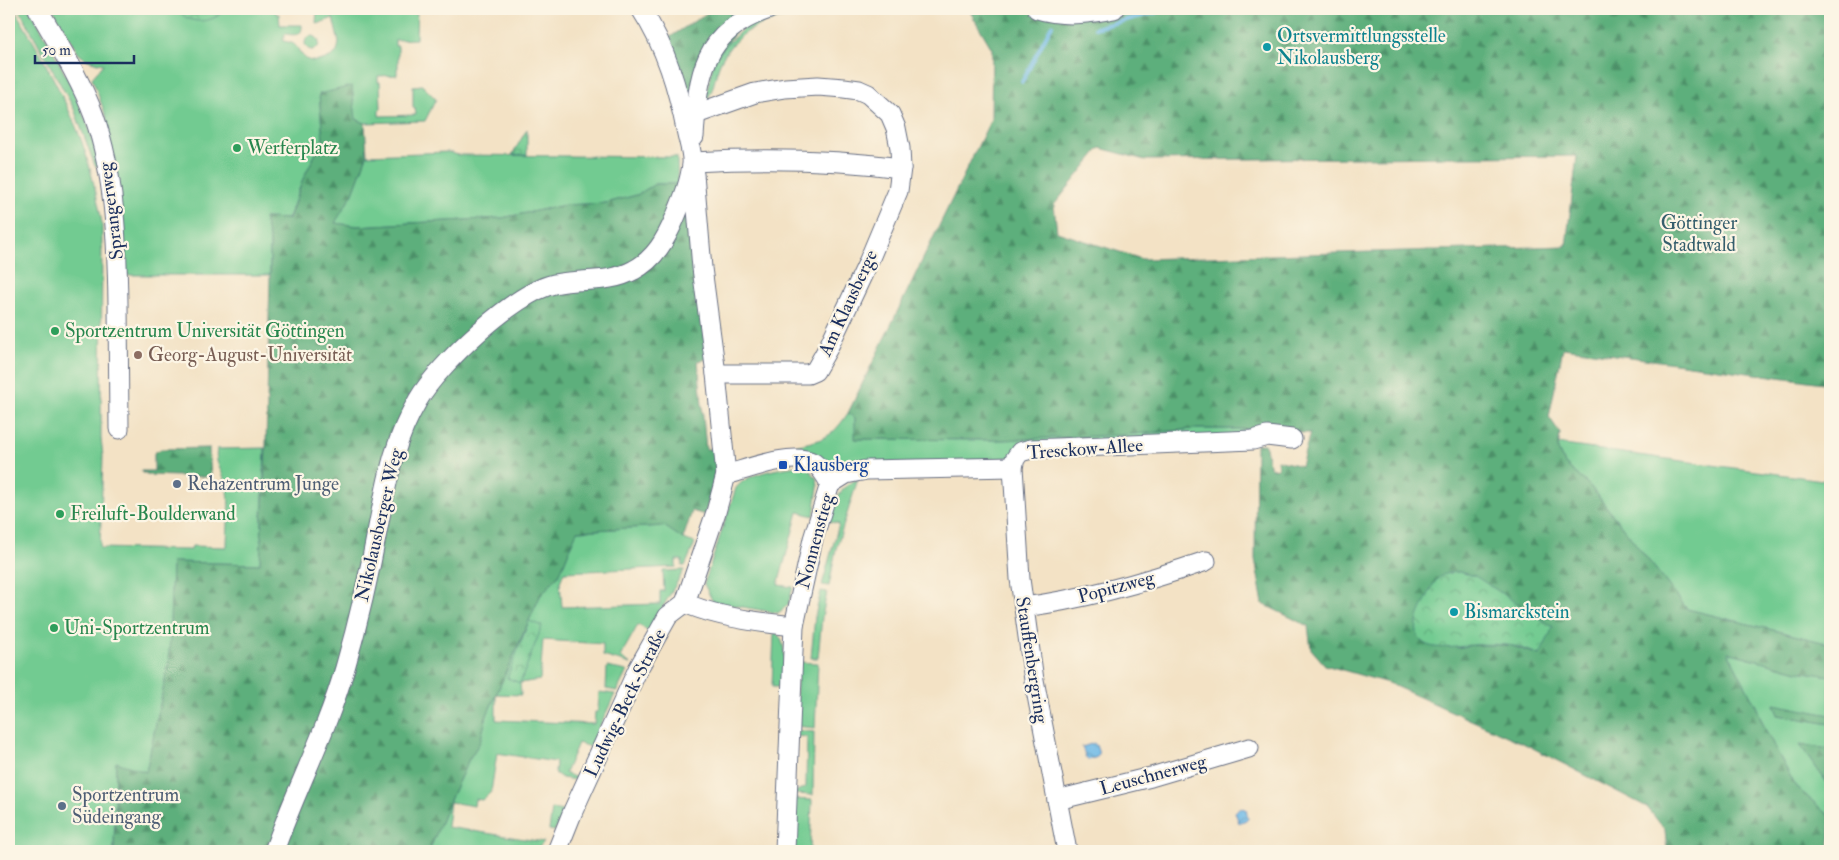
<svg xmlns="http://www.w3.org/2000/svg" width="1839" height="860" viewBox="0 0 1839 860" font-family="'IM FELL Double Pica',serif">
  <style>
    .grass { fill: #72cb91; stroke: #467d78 }
    .forest { fill: url(#forest-firs); stroke: #3c6f6c; fill-rule: evenodd }
    .park { fill: url(#park-crowns); stroke: #467d78 }
    .water { fill: url(#water-waves); stroke: #4474a2 }
    .lines { fill: none; stroke-linecap: round; stroke-linejoin: round }
    .stream { stroke: #6ebae7; stroke-width: 4 }
    .minor-casing { stroke: #676e82; stroke-width: 21 }
    .minor { stroke: #fff; stroke-width: 19 }
    .culture-dot { fill: #0f9aa8; stroke: #fcf5e5; stroke-width: 2 }
    .leisure-dot { fill: #2e9e5b; stroke: #fcf5e5; stroke-width: 2 }
    .education-dot { fill: #8d6e63; stroke: #fcf5e5; stroke-width: 2 }
    .transit-dot { fill: #1a4fb4; stroke: #fcf5e5; stroke-width: 2 }
    .service-dot { fill: #5c6f8a; stroke: #fcf5e5; stroke-width: 2 }
    .labels { text-anchor: middle; dominant-baseline: central; stroke-width: 4.5; stroke-linejoin: round; paint-order: stroke }
    .culture-label { font-size: 19px; fill: #0d838f; stroke: #fcf5e5; text-anchor: start }
    .leisure-label { font-size: 19px; fill: #27864d; stroke: #fcf5e5; text-anchor: start }
    .street-label { font-size: 19px; fill: #1b2f5e; stroke: #fcf5e5 }
    .park-label { font-size: 19px; fill: #355e6d; stroke: #fcf5e5 }
    .education-label { font-size: 19px; fill: #785e54; stroke: #fcf5e5; text-anchor: start }
    .transit-label { font-size: 19px; fill: #164399; stroke: #fcf5e5; text-anchor: start }
    .service-label { font-size: 19px; fill: #4e5e75; stroke: #fcf5e5; text-anchor: start }
  </style>
  <defs>
    <pattern id="forest-firs" width="22" height="20" patternUnits="userSpaceOnUse" patternTransform="scale(1.25)"><rect width="22" height="20" fill="#5daf7b"/><path d="M5 1l3.5 6h-7zM16 11l3.5 6h-7z" fill="#4c8f68"/></pattern>
    <pattern id="park-crowns" width="20" height="18" patternUnits="userSpaceOnUse" patternTransform="scale(1.25)"><rect width="20" height="18" fill="#72cb91"/><path d="M2 6a3 3 0 1 1 6 0M12 15a3 3 0 1 1 6 0" fill="none" stroke="#5da57a"/></pattern>
    <pattern id="water-waves" width="16" height="10" patternUnits="userSpaceOnUse" patternTransform="scale(1.25)"><rect width="16" height="10" fill="#6ebae7"/><path d="M0 5q4-4 8 0t8 0" fill="none" stroke="#5a98be"/></pattern>
  </defs>
  <rect width="100%" height="100%" fill="#fcf5e5"/>
  <filter id="ink" filterUnits="userSpaceOnUse"><feTurbulence type="fractalNoise" baseFrequency=".02" numOctaves="2"/><feDisplacementMap in="SourceGraphic" scale="10" xChannelSelector="R" yChannelSelector="G"/><feConvolveMatrix kernelMatrix="1 2 1 2 8 2 1 2 1" color-interpolation-filters="sRGB"/></filter>
  <filter id="wash" filterUnits="userSpaceOnUse"><feTurbulence type="fractalNoise" baseFrequency=".0096" numOctaves="4" result="noise"/><feDisplacementMap in="SourceGraphic" scale="20" xChannelSelector="R" yChannelSelector="G"/><feGaussianBlur stdDeviation="1.12" result="paint"/><feColorMatrix in="noise" values="0 0 0 0 0 0 0 0 0 0 0 0 0 0 0 0 0 1.4 0 .05"/><feComposite in="paint" operator="in"/></filter>
  <g filter="url(#wash)">
    <rect width="100%" height="100%" fill="#f3e2c5"/>
    <g class="grass">
      <path d="M9 9H14C38 48 66 99 82 142 91 169 97 196 102 223L101 438 103 456 100 548 191 550 192 546 227 547C227 529 230 510 228 492 227 475 213 466 217 449L265 448 260 564 172 562 169 661 146 772 116 763 114 851 9 850Z"/>
      <path d="M19 9H30C50 45 71 82 86 121 92 135 95 151 100 166H95L74 109Z"/>
      <path d="M53 9H276V14H279L280 25H302C303 37 293 35 285 34L283 41C299 43 295 48 304 57 313 66 329 59 337 52L339 43 333 18 318 24 316 23 317 9H417L416 39 395 40V46H398V68H397V75L378 76V82H380L381 109 379 110V116L416 115 415 108H413V86L422 85 436 99 425 121 365 123 356 119 319 94 323 139 303 179 288 219 264 218 270 242V275H125L104 125 107 119 92 78 104 64C95 63 85 60 78 53Z"/>
      <path d="M786 9H838C794 15 743 17 721 61 714 75 715 92 704 103L715 56 748 24Z"/>
      <circle cx="312" cy="43" r="7"/>
      <polygon points="448,152 458,155 677,157 678,184 655,184 637,195 606,203 565,205 502,218 357,226 334,223 353,193 367,155"/>
      <path d="M848 413 855 418 856 439 1001 440 1122 435 1195 429H1250L1272 433 834 474 813 455 795 446C824 439 831 439 848 413Z"/>
      <polygon points="1557,444 1830,481 1830,644 1687,609 1590,486 1565,464 1558,450"/>
      <path d="M806 465 817 479 818 487 814 516 798 512 778 585 793 587 788 605 778 613 713 602 704 584 736 488C749 471 785 468 806 465Z"/>
      <path d="M858 479 836 549 829 586 822 585 839 524 828 521C834 503 839 487 858 479Z"/>
      <polygon points="665,526 683,539 695,543 685,566 682,566 682,560 676,560 676,567 564,572 560,582 562,607 660,604 660,591 664,591 663,571 684,570 649,631 638,625 620,657 631,664 603,656 603,644 543,640 540,680 520,683 521,695 496,694 496,720 594,724 595,712 598,712 599,692 615,694 590,747 578,743 565,773 577,778 576,780 562,778 555,773 556,762 497,753 491,792 482,800 475,799 474,806 450,802 447,827 544,842 535,851 429,851 453,793 469,759 480,742 487,715 540,596 560,573 577,531"/>
      <polygon points="821,591 827,592 822,617 818,658 811,658 815,616"/>
      <path d="M774 631C790 642 783 670 783 687H772Z"/>
      <polygon points="1728,652 1798,671 1830,676 1830,715 1774,705 1779,715 1830,724 1830,749 1801,746 1830,787 1830,816 1796,787 1766,731 1756,706"/>
      <polygon points="798,662 818,663 815,728 795,726"/>
      <polygon points="607,667 627,671 617,691 606,689"/>
      <polygon points="795,730 814,732 813,795 794,794 794,792 806,787 806,783 807,737 795,736"/>
      <polygon points="793,799 812,800 810,851 791,851"/>
      <polygon points="552,809 563,811 555,831 549,830"/>
    </g>
    <g class="forest">
      <polygon points="713,9 751,9 688,99 680,68 667,39"/>
      <path d="M926 9H1830V384L1563 348 1549 417 1560 433 1558 450 1565 464 1590 486 1687 609 1830 644V676L1798 671 1728 652 1756 706 1766 731 1796 787 1830 816V851H1667L1665 830 1647 807 1527 745 1388 683 1325 665 1311 649 1308 626 1263 604 1255 559 1256 444H1264C1269 451 1266 462 1272 469L1278 468 1277 460 1301 466 1310 433H1272L1250 429H1195L1122 435 1001 440 855 439V418L848 413 991 119 992 49 969 10ZM1100 148 1145 160 1577 156 1566 246 1142 259 1057 232 1054 205ZM1459 572 1475 576 1540 655 1509 645H1473L1457 648 1447 573Z"/>
      <path d="M352 86 356 119 365 123 367 155 353 193 335 223 357 226 502 218 565 205 606 203 637 195 655 184H678L689 219 708 359 698 361 706 449H717C717 471 711 493 705 515L692 511 683 539 664 526 577 531 560 573 540 596 487 715 480 742 469 759 453 793 429 851H114L116 762 146 772 169 661 172 562 260 564 266 445 270 275V242L264 218 289 219 303 179 323 139 319 94Z"/>
      <path d="M209 448C209 458 211 467 211 477L147 475V473H142L141 471H154V453L161 449Z"/>
      <polygon points="1774,704 1830,715 1830,724 1778,715"/>
      <polygon points="1800,745 1830,749 1830,787"/>
    </g>
    <g class="park">
      <path d="M178 9H225C214 24 187 26 178 9Z"/>
      <polygon points="527,129 527,155 512,155"/>
      <path d="M1459 572 1475 576 1553 627 1540 655C1530 651 1518 646 1507 645 1496 644 1484 644 1473 645 1454 647 1412 656 1417 623 1418 613 1426 601 1430 591 1437 576 1442 573 1459 572Z"/>
      <polygon points="529,621 542,626 520,683 507,678"/>
    </g>
    <g class="water">
      <polygon points="1094,743 1096,745 1099,754 1097,757 1089,760 1086,758 1082,747"/>
      <polygon points="1239,808 1246,809 1248,819 1239,823 1235,812"/>
    </g>
    <g class="lines">
      <g class="stream">
        <polyline points="1095,28 1169,9"/>
        <polyline points="1022,82 1052,25"/>
      </g>
    </g>
  </g>
  <g filter="url(#ink)">
    <g class="lines">
      <g class="minor-casing">
        <g id="minor">
          <path d="M38 9C58 44 80 78 94 116 115 176 117 240 118 303 118 345 119 387 119 429"/>
          <path d="M1037 9C1063 17 1088 14 1114 9"/>
          <polyline points="696,114 755,93 785,88 818,86 844,88 859,90 868,94 890,114 896,128 900,148 901,168 898,191 867,265 828,348 815,371 808,374 716,374"/>
          <path d="M694 137C698 74 702 32 769 9"/>
          <path d="M693 162C761 158 833 159 901 168"/>
          <path d="M726 475C748 469 793 451 814 463 821 468 826 476 830 484L813 539 794 626 785 851"/>
          <polyline points="830,484 846,474 866,470 1013,467"/>
          <path d="M685 603C714 616 762 623 794 626"/>
          <path d="M1024 607C1085 599 1148 581 1206 561"/>
          <polyline points="1057,800 1151,777 1249,748"/>
          <path d="M274 851C296 789 327 731 345 668 359 620 370 571 379 522 388 476 394 441 418 400 438 365 514 293 554 284 581 278 609 284 634 270 655 259 666 239 675 218 682 201 690 183 692 164 693 155 689 143 687 134 678 89 666 47 641 9"/>
          <polyline points="557,851 573,811 638,669 668,616 685,603 716,512 726,475 716,374 702,268 694,174"/>
          <polyline points="1067,851 1034,680 1020,579 1013,467 1015,459 1020,452 1031,449 1253,440 1267,436 1292,439"/>
        </g>
      </g>
      <use href="#minor" class="minor"/>
    </g>
  </g>
  <g class="culture-dot">
    <circle cx="1267" cy="47" r="5"/>
    <circle cx="1454" cy="612" r="5"/>
  </g>
  <g class="leisure-dot">
    <circle cx="237" cy="148" r="5"/>
    <circle cx="55" cy="331" r="5"/>
    <circle cx="60" cy="514" r="5"/>
    <circle cx="54" cy="628" r="5"/>
  </g>
  <circle class="education-dot" cx="138" cy="355" r="5"/>
  <rect class="transit-dot" x="778" y="460" width="10" height="10" rx="2.5"/>
  <g class="service-dot">
    <circle cx="177" cy="484" r="5"/>
    <circle cx="62" cy="806" r="5"/>
  </g>
  <g class="labels">
    <g class="culture-label">
      <text x="1277" y="36">Ortsvermittlungsstelle<tspan x="1277" dy="22">Nikolausberg</tspan></text>
      <text x="1464" y="612">Bismarckstein</text>
    </g>
    <g class="leisure-label">
      <text x="247" y="148">Werferplatz</text>
      <text x="65" y="331">Sportzentrum Universität Göttingen</text>
      <text x="70" y="514">Freiluft-Boulderwand</text>
      <text x="64" y="628">Uni-Sportzentrum</text>
    </g>
    <g class="street-label">
      <text transform="translate(111 211) rotate(-97)">Sprangerweg</text>
      <text transform="translate(848 303) rotate(-65)">Am Klausberge</text>
      <text transform="translate(1085 449) rotate(-4)">Tresckow-Allee</text>
      <text transform="translate(379 525) rotate(-77)">Nikolausberger Weg</text>
      <text transform="translate(815 541) rotate(-75)">Nonnenstieg</text>
      <text transform="translate(1116 587) rotate(-15)">Popitzweg</text>
      <text transform="translate(1032 660) rotate(81)">Stauffenbergring</text>
      <text transform="translate(625 703) rotate(-64)">Ludwig-Beck-Straße</text>
      <text transform="translate(1153 775) rotate(-15)">Leuschnerweg</text>
    </g>
    <g class="park-label">
      <text x="1699" y="223">Göttinger<tspan x="1699" dy="22">Stadtwald</tspan></text>
    </g>
    <g class="education-label">
      <text x="148" y="355">Georg-August-Universität</text>
    </g>
    <g class="transit-label">
      <text x="793" y="465">Klausberg</text>
    </g>
    <g class="service-label">
      <text x="187" y="484">Rehazentrum Junge</text>
      <text x="72" y="795">Sportzentrum<tspan x="72" dy="22">Südeingang</tspan></text>
    </g>
  </g>
  <rect width="1839" height="860" fill="none" stroke="#fcf5e5" stroke-width="30"/>
  <path d="M35 55v8h99v-8" fill="none" stroke="#1b2f5e" stroke-width="2.5"/>
  <text x="42" y="55" font-size="15" fill="#1b2f5e" stroke="#fcf5e5" stroke-width="4" paint-order="stroke">50 m</text>
</svg>
